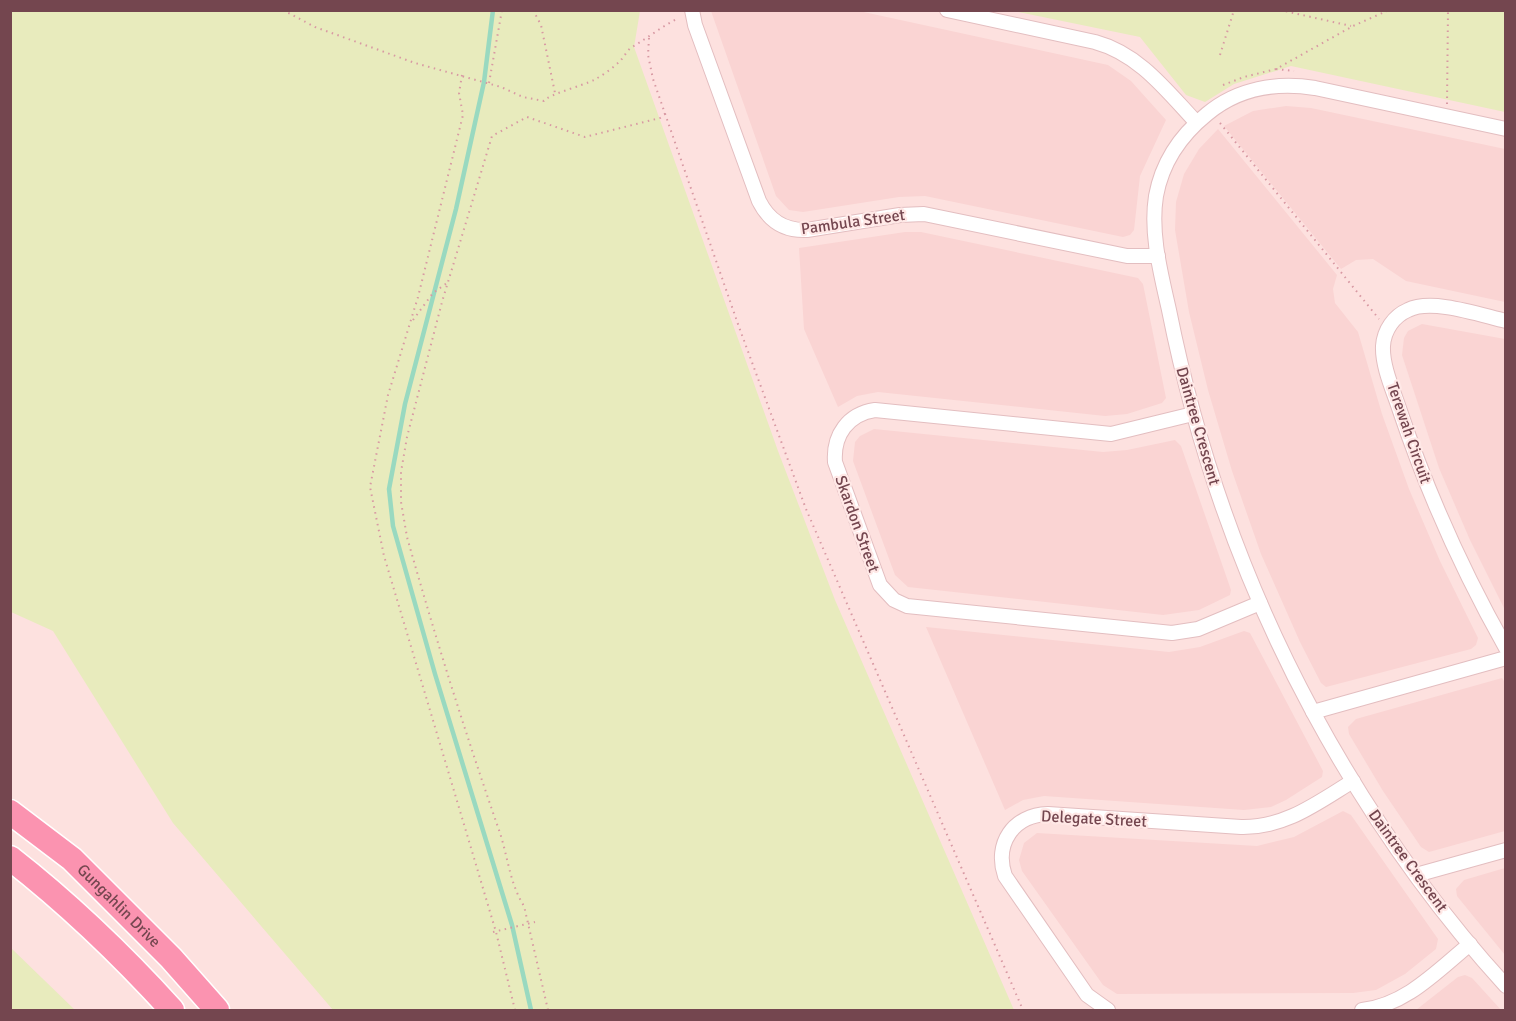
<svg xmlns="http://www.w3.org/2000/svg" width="1516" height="1021" viewBox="0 0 1516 1021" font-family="Signika,sans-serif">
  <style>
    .residential { fill: #fad4d3 }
    .green { fill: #e8ebbd }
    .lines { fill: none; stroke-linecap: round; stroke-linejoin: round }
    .stream { stroke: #99d9c0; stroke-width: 4.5 }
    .street-casing { stroke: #e3bec0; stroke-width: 16 }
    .highway-casing { stroke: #fff; stroke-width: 27 }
    .path { stroke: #d899a3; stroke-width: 2; stroke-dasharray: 1.5 4.5; stroke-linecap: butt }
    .street { stroke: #fff; stroke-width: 14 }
    .highway { stroke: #fb93b0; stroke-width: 24 }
    .labels { text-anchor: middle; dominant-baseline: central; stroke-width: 4.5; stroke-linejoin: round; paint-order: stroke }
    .street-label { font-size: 16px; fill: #74464f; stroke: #ffe8e6 }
  </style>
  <rect width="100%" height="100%" fill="#fde1df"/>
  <g class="residential">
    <polygon points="711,11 859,11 1108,65 1131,81 1166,120 1140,176 1134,230 1130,235 1123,237 925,196 899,197 803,212 789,210 776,196"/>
    <polygon points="1286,106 1311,108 1505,149 1505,302 1406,281 1373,259 1356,260 1341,269 1224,126 1253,111"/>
    <polygon points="1218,129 1337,275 1333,289 1335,303 1358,332 1382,414 1409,489 1440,561 1478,638 1476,645 1471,649 1326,687 1321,683 1300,642 1261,554 1232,471 1208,390 1189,312 1175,230 1176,202 1184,174 1199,149"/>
    <polygon points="905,232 921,232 1138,278 1143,284 1166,398 1162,403 1127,414 1105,416 878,392 857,396 838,407 804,329 799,248"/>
    <polygon points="1422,324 1505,339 1505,610 1470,540 1439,468 1402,355 1404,338 1408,331"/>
    <polygon points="874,429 1103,452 1127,450 1175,440 1181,446 1231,590 1230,595 1199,610 1163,615 908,587 895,575 853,461 855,442 860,436"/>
    <polygon points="926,627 1169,652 1200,647 1244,631 1250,633 1323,771 1322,777 1286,800 1271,807 1244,810 1044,796 1023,800 1005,810"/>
    <polygon points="1502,678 1506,684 1505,831 1429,852 1421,847 1383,791 1349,734 1348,727 1356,719"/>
    <polygon points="1343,811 1351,815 1438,939 1436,949 1405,974 1376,990 1353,993 1117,994 1103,985 1022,871 1019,860 1024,843 1037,833 1257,846 1294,837"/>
    <polygon points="1505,868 1506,868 1505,955 1457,896 1456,889 1464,880"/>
    <polygon points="1465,975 1472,978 1501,1010 1416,1010 1458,977"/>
  </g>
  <g class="green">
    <polygon points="11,10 640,11 634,47 778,451 835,600 1014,1010 333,1010 173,823 53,631 11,612"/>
    <polygon points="1013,11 1505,11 1505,112 1291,66 1234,84 1205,102 1186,95 1140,37"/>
    <polygon points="10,948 11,948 75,1010 11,1010"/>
  </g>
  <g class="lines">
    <polyline class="stream" points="493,10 484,82 456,209 405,404 389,489 393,526 435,674 512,925 531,1010"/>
    <g class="street-casing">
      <g id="street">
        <path d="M692 10 695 25 759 201C769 221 785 231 807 230L900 215 924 214 1127 256H1158"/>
        <path d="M947 10 1095 42C1139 54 1166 90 1196 122"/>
        <path d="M1506 129 1315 88C1277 82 1238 88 1207 114 1181 135 1162 163 1156 196 1150 234 1161 274 1169 310 1197 450 1245 586 1313 712 1366 810 1431 904 1506 986"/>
        <path d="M1506 321C1480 315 1432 298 1408 310 1394 316 1384 330 1383 346 1382 367 1394 392 1400 411 1428 494 1463 572 1506 648"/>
        <path d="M1193 414 1111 434 875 410C848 414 833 435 835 462L880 585 894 600 907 606 1172 633 1198 629 1260 603"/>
        <polyline points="1313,712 1506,658"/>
        <polyline points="1416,875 1506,850"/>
        <path d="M1108 1010 1087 995 1005 876C994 844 1013 815 1048 814L1241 827C1285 828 1317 803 1353 781"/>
        <path d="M1362 1010C1406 1005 1437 971 1470 944"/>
      </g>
    </g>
    <g class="highway-casing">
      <g id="highway">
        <path id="s1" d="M10 812 72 859 171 958 217 1010"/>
        <path d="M10 858C69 904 122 955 172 1010"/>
      </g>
    </g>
    <g class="path">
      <path d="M283 10 315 27 415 63 501 87 523 97 544 101C549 94 582 86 594 80 603 75 613 68 620 61 624 57 628 49 632 47 648 38 662 26 679 18"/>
      <polyline points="533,10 541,25 555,93"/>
      <polyline points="1280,10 1351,26"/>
      <polyline points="649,38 648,55 653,79 739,327 806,509 1023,1010"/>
      <polyline points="1220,55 1234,10"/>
      <polyline points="1276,69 1294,71"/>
      <polyline points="462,75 459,93 463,115 418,297 388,395 370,487 384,556 496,932 515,1010"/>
      <polyline points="489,83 502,10"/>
      <polyline points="1223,85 1244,77 1276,69 1353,26 1389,10"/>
      <polyline points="1447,104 1448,10"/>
      <polyline points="1220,123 1379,319"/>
      <polyline points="413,320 433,293 447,283"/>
      <polyline points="493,932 535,922"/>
      <path d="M548 1010 524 906C510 884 508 858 500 833 466 735 435 637 407 537L401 502V472L407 437 442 302 492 136 527 117 585 137 660 118 666 113"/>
    </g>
    <use href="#street" class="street"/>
    <use href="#highway" class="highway"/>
  </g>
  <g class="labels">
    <g class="street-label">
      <text transform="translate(853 222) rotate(-8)">Pambula Street</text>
      <text transform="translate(1198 426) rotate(74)">Daintree Crescent</text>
      <text transform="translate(1409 433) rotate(71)">Terewah Circuit</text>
      <text transform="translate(857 524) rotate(70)">Skardon Street</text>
      <text transform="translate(1094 819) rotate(3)">Delegate Street</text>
      <text transform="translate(1408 861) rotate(54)">Daintree Crescent</text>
      <text stroke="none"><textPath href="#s1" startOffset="144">Gungahlin Drive</textPath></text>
    </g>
  </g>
  <rect width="1516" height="1021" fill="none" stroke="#74464f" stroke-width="24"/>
</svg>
